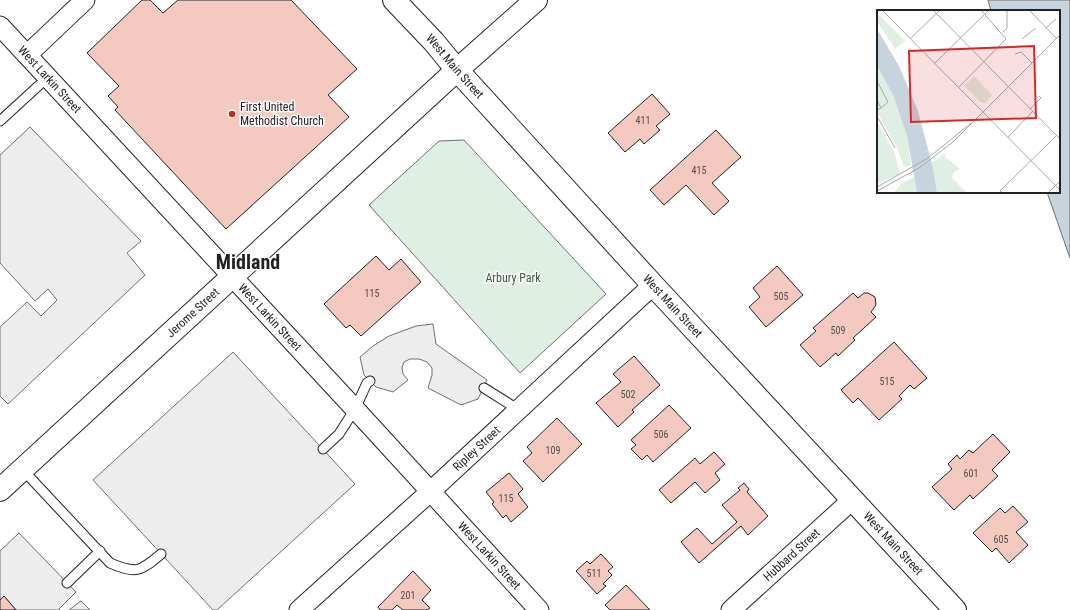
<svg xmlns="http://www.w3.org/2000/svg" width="1070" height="610" viewBox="0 0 1070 610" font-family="'Roboto Condensed',sans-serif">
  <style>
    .green { fill: #e0efe3; stroke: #6f6f6f }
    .parking { fill: #ededed; stroke: #6f6f6f }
    .water { fill: #c7d3dd; stroke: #6f6f6f }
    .building { fill: #f3c9c0; stroke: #222 }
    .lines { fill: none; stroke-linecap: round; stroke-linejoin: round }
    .lane-casing { stroke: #222; stroke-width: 11 }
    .street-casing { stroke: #222; stroke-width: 21 }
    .secondary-casing { stroke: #222; stroke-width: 24 }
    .highway-casing { stroke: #222; stroke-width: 24 }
    .lane { stroke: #fff; stroke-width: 9 }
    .street { stroke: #fff; stroke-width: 19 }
    .secondary { stroke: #fff; stroke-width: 22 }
    .highway { stroke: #fff; stroke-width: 22 }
    .poi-dot { fill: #c62828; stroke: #fff; stroke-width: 1.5 }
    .labels { text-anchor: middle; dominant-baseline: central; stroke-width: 3; stroke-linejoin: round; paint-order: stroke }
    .number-label { font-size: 10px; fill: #564c4a }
    .street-label { font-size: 12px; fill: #222; stroke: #fff }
    .poi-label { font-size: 12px; fill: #222; stroke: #fff; text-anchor: start }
    .park-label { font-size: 12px; fill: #2f5e38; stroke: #fff }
    .town-label { font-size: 20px; font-weight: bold; fill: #222; stroke: #fff }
    .inset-road { fill: none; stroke: #a7a7a7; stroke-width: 1 }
    .view { fill: #d62828; fill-opacity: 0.15; stroke: #d62828; stroke-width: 2 }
    .inset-edge { fill: none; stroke: #222; stroke-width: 2 }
  </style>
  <rect width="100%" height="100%" fill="#fff"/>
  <polygon class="green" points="464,140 606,294 520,373 369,205 439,141"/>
  <g class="parking">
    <polygon points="30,127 141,241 127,253 145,275 8,404 0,396 0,327 27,302 41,316 57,300 48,289 35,301 0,263 0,155"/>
    <polygon points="433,324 436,344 487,380 478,399 461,405 428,388 432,375 432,368 427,362 419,359 410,359 404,362 402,368 403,374 408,380 393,392 376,387 364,375 360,357 373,346 389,336 416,326"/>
    <polygon points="233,352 355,484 217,610 213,610 93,480"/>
    <polygon points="19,533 76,592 59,609 60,610 16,610 4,596 0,600 0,551"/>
    <polygon points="81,601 90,610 69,610"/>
  </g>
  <polygon class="water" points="988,0 1070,0 1070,258 1047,192 1059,192 1059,11 991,11"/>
  <g class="building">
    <polygon points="142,0 150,0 163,13 178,0 291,0 357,69 328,95 349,117 226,229 115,110 118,107 108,96 119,86 87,53"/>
    <polygon points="652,94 670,114 656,126 660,130 644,144 640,139 625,152 608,133"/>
    <polygon points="716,130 741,157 712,183 729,201 714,215 686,185 664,205 650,190"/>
    <polygon points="376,256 389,270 401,259 421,282 361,336 350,325 346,328 324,304"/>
    <polygon points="777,266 803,295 766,327 749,307 760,297 753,288"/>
    <polygon points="853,293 858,298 864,293 868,293 875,297 876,305 871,312 876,317 853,338 855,340 838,356 836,353 820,367 800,345 816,331 813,328"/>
    <polygon points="894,342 927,378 914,389 910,385 899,396 902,399 879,420 858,398 853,403 841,390"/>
    <polygon points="634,356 660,385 632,410 634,412 618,427 596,403 621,382 613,374"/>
    <polygon points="669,405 691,428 653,462 647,455 642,460 631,449 636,445 631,440"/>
    <polygon points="557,418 582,444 543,482 523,461 532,453 527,447"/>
    <polygon points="993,434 1010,452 992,470 998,476 973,499 970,495 954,510 932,487 952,469 948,464 957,455 960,459 969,450 973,453"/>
    <polygon points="714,452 725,464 715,473 720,480 705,493 695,482 671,503 659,490 695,458 700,464"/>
    <polygon points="509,473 523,489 518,494 528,507 511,522 506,515 503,518 492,504 494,502 486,492"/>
    <polygon points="744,483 749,489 747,492 768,516 748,535 741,526 699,563 681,542 697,528 712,544 737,522 722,505 740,490 738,488"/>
    <polygon points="1013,506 1028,522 1016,532 1028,545 1009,563 996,548 992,552 973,533 1000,508 1005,513"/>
    <polygon points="601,554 613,567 608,571 612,575 603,584 606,586 597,594 576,571 587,561 590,564"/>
    <polygon points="413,571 431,590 422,600 430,608 427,610 403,610 397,605 392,610 380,610 378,607"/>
    <polygon points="626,585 650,610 610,610 605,605"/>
    <polygon points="4,596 16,610 0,610 0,600"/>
  </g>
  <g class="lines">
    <g class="lane-casing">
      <g id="lane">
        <polyline points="0,121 48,77"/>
        <polyline points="484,388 519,410"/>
        <polyline points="323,449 339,434 355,409 367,383 370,381"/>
        <path d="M23 470 110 563C136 574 140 572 161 554"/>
        <polyline points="67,583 100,551"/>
      </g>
    </g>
    <g class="street-casing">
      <g id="street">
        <path id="s1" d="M0 26 355 409 539 610"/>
        <polyline points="27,55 85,0"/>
        <path id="s2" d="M299 610 431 491 653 285"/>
        <path id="s3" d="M731 610 852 500"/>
      </g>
    </g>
    <g class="secondary-casing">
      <g id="secondary">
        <path id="s4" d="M394 0 434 42 457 70 653 285 955 610"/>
      </g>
    </g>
    <g class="highway-casing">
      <g id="highway">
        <path id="s5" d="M0 490 457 70 536 0"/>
      </g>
    </g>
    <use href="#lane" class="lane"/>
    <use href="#street" class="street"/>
    <use href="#secondary" class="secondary"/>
    <use href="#highway" class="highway"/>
  </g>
  <circle class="poi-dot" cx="232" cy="114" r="4"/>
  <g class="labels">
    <g class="number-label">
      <text x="643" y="120">411</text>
      <text x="699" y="170">415</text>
      <text x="372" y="293">115</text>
      <text x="781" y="296">505</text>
      <text x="838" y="330">509</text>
      <text x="887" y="381">515</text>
      <text x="628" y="394">502</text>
      <text x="661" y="434">506</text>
      <text x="553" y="450">109</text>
      <text x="971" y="473">601</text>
      <text x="506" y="498">115</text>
      <text x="1001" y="539">605</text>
      <text x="594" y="573">511</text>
      <text x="408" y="595">201</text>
    </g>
    <g class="street-label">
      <text stroke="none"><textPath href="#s4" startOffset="90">West Main Street</textPath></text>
      <text stroke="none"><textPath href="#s1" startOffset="73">West Larkin Street</textPath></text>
      <text stroke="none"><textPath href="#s4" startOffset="414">West Main Street</textPath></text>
      <text stroke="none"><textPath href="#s5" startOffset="262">Jerome Street</textPath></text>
      <text stroke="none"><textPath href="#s1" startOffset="397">West Larkin Street</textPath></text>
      <text stroke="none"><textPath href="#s2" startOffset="240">Ripley Street</textPath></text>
      <text stroke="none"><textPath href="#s4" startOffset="738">West Main Street</textPath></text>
      <text stroke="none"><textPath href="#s3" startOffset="82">Hubbard Street</textPath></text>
      <text stroke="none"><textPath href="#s1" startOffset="721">West Larkin Street</textPath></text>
    </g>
    <g class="poi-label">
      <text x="240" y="107">First United<tspan x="240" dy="14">Methodist Church</tspan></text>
    </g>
    <g class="park-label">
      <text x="513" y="278">Arbury Park</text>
    </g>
    <g class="town-label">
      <text x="248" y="262">Midland</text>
    </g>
  </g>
  <g transform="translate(877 10)">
    <rect width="183" height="183" fill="#fff"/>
    <path d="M0 3 28 31 18 39 0 11ZM0 56 16 85 30 126 34 155 27 157 20 138 0 102ZM97 66 115 85 108 93H105L87 76ZM0 111 18 144 23 164 0 174ZM68 143V147L83 159 76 163 75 168 90 183H60L55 153ZM37 167 40 183H17L24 174Z" fill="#e0efe3"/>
    <path d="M0 19 22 56 41 101 56 158 60 183H40L30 126 16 85 0 56Z" fill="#c7d3dd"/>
    <path class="inset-road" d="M5 0 183 180M56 0 183 129M152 0 180 29M169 18 179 9M126 22 130 18V0M34 28 63 0M145 29 159 18M138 44 144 42 155 53M58 53 112 0M0 71 11 92 4 98M82 77 129 29 104 0M0 90 4 98 0 100M153 99 164 88 162 86M0 106 18 138M131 127 156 101M0 177 51 148 94 113M0 181 42 158 76 132 183 25M126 183 123 181 180 125M171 183 183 171"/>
    <path class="view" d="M157 36 159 108 34 112 32 41Z"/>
    <rect width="183" height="183" class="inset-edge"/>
  </g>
</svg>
